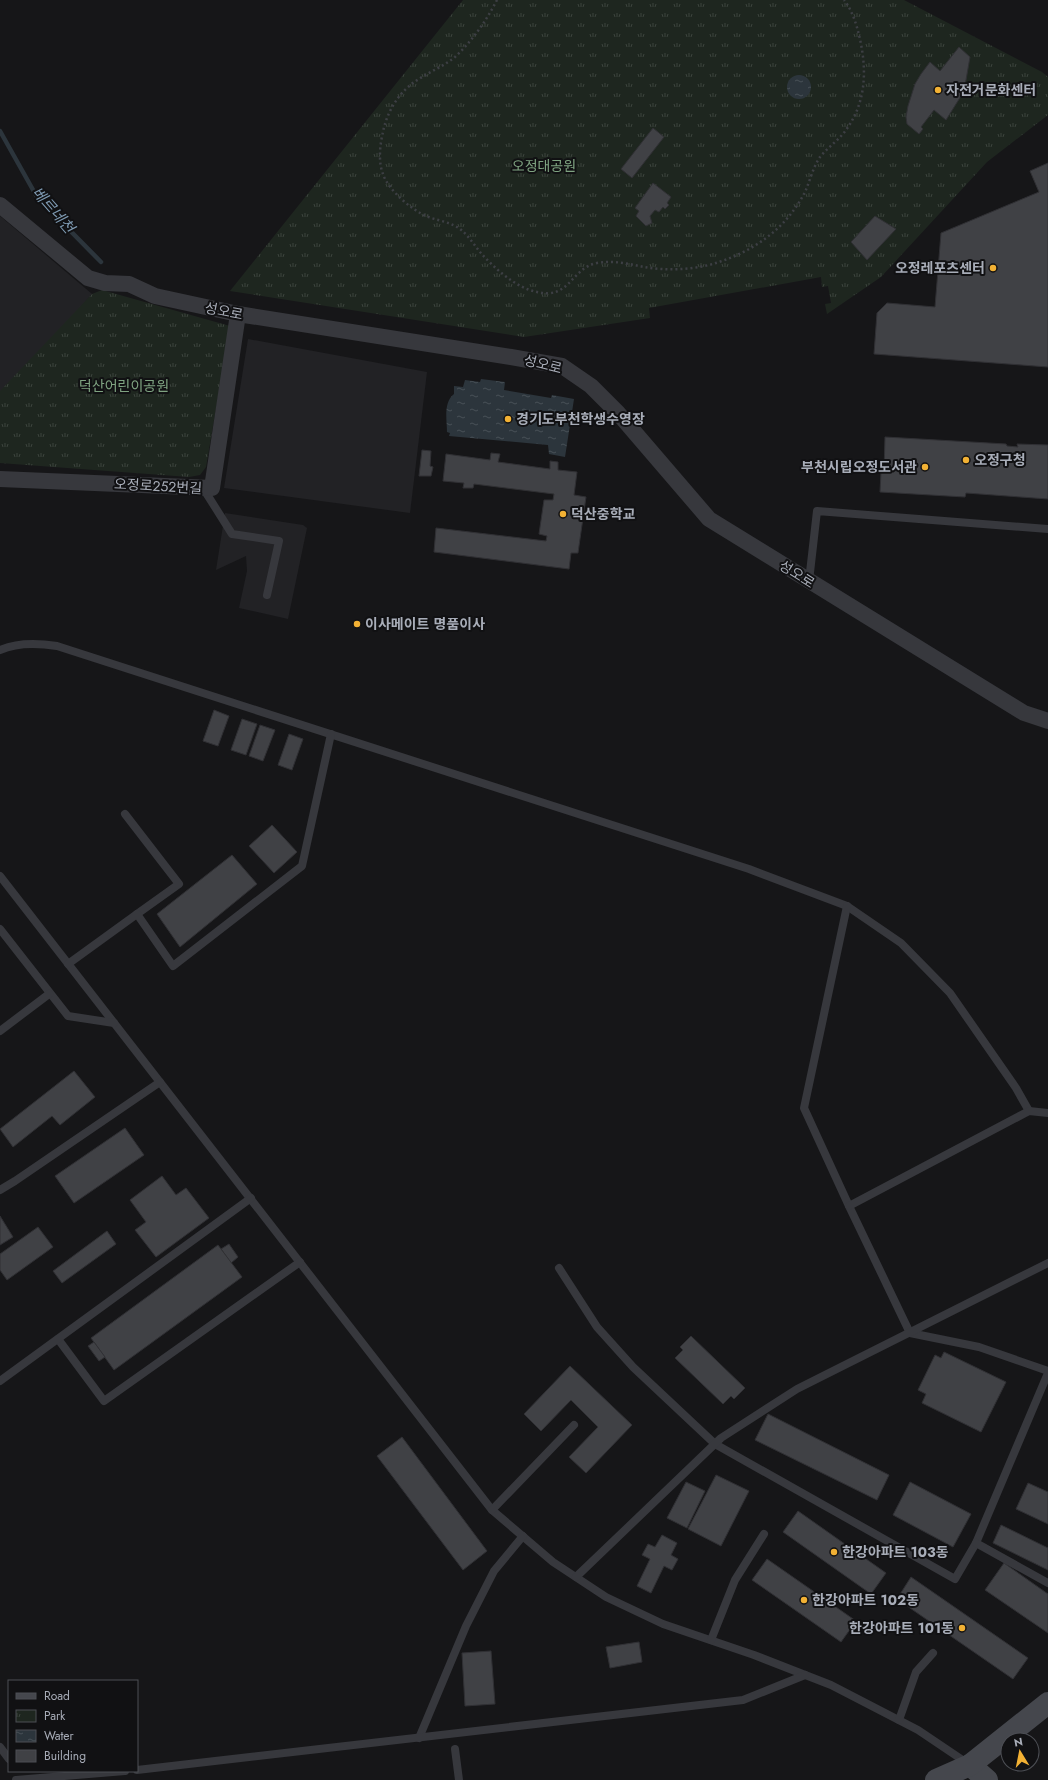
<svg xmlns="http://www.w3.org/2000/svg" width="1048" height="1780" viewBox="0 0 1048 1780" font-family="Jost,'Noto Sans KR',sans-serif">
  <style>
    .built { fill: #222225 }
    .park { fill: url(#park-tufts) }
    .water { fill: url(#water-ripples) }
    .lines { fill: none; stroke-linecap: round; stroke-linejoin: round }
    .stream { stroke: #2c353c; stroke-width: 4.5 }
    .building { fill: #404145; stroke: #303034 }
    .path { stroke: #3d3f44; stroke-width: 2.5; stroke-dasharray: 2 3; stroke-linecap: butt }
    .lane { stroke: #37383d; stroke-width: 8 }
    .street { stroke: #37383d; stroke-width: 16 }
    .secondary { stroke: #45474d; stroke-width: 22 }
    .poi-dot { fill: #f2b134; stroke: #111113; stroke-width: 1.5 }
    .labels { text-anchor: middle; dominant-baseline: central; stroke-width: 4; stroke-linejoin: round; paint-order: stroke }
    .poi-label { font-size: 14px; font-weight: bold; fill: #a8adb8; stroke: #111113; text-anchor: start }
    .park-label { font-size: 14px; fill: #7fa381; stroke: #111113 }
    .street-label { font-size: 14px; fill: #a8adb8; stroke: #111113 }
    .water-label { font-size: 15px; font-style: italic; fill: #7f9bb3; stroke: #111113 }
  </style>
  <defs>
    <pattern id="park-tufts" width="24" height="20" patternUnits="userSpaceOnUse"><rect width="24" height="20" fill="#1e261f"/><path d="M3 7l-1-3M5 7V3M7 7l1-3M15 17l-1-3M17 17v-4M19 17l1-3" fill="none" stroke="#3c433d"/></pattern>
    <pattern id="water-ripples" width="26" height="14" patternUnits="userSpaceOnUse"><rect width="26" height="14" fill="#2c353c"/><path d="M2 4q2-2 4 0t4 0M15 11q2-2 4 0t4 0" fill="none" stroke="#485056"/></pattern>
  </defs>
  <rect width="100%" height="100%" fill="#161618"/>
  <g class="built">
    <polygon points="0,216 92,294 1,398 0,397"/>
    <polygon points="248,339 427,372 410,513 224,488"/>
    <polygon points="225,513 303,525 307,528 288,619 239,608 247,571 246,556 216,570"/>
  </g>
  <g class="park">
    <polygon points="463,0 904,0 1042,72 1048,77 1048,115 987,162 881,277 827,314 825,304 831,303 828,286 822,287 821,277 649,308 650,318 524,337 230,291"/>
    <polygon points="102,290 230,326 206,467 200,475 189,477 0,463 0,391 92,294"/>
  </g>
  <g class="water">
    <circle cx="799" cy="87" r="12"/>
    <path d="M481 379 505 382 504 390 551 398 552 395 574 399 565 457 549 454 548 445 449 436 450 433 447 432C447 420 443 403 454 394V386L463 387 465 380 480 382Z"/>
  </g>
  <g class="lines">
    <polyline class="stream" points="0,131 37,197 101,262"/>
  </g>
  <g class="building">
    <polygon points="959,47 970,57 966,80 961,96 946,120 934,110 921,127 923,129 919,134 907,124 906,117 908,106 915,84 921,74 930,62 940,71"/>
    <polygon points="653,128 664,137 632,178 621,169"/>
    <polygon points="1048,163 1048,367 874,354 877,313 887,303 935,307 941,233 1039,192 1030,171"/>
    <polygon points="653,183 671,197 667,203 669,205 665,209 663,207 659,212 655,210 650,216 652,223 646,226 636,216 639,211 635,208"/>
    <polygon points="875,216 896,229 867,260 851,242"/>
    <polygon points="885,437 1006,444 1007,446 1018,447 1017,444 1048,445 1048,499 966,493 965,497 880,492 881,472 884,472"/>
    <polygon points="422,450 431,451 430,466 433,467 431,476 419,476"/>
    <polygon points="491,453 500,454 498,462 550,469 550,461 558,462 558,470 577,472 574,495 586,497 578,553 571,553 569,569 434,552 436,528 546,541 547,536 539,534 544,500 553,500 554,494 474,484 473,488 463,488 464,483 443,481 446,454 490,460"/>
    <polygon points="214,710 229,716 218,746 203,741"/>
    <polygon points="242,719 257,724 246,755 231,750"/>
    <polygon points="260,725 275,730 263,761 249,756"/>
    <polygon points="289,734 303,739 292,770 278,765"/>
    <polygon points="272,825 297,852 274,873 249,846"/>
    <polygon points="232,855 257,884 180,947 157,914"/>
    <polygon points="74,1071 95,1097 60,1125 52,1116 13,1147 0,1129"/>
    <polygon points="125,1128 144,1155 74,1203 55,1176"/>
    <polygon points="162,1176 176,1195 186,1188 209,1218 156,1257 135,1230 146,1222 130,1200"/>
    <polygon points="0,1216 13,1237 0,1245"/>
    <polygon points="38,1227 53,1247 7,1280 0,1270 0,1254"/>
    <polygon points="107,1231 116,1244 62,1283 53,1271"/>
    <polygon points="229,1244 238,1257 231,1263 221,1249"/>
    <polygon points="218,1245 242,1277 114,1370 91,1338"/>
    <polygon points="691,1336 745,1388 734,1399 731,1396 723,1404 675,1358 683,1350 680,1347"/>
    <polygon points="94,1342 105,1357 99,1361 88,1346"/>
    <polygon points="944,1352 1006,1382 981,1432 922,1403 926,1394 918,1390 935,1355 941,1358"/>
    <polygon points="570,1366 632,1425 586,1473 569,1457 598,1427 571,1400 541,1431 524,1414"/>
    <polygon points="768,1414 889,1475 877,1500 755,1440"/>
    <polygon points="402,1437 487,1551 463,1570 377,1456"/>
    <polygon points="716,1475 749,1491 721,1546 688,1529"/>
    <polygon points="686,1482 705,1491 687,1528 667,1518"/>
    <polygon points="910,1482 971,1514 953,1547 893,1515"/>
    <polygon points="1028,1483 1048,1492 1048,1524 1016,1509"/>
    <polygon points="798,1511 886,1573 871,1594 783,1532"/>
    <polygon points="1001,1525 1048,1548 1048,1570 993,1543"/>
    <polygon points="662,1535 677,1543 671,1555 678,1559 672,1570 664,1566 651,1593 637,1586 650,1559 642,1555 648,1544 655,1547"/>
    <polygon points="767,1559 856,1621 841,1642 752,1580"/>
    <polygon points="1004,1563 1048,1594 1048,1633 985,1590"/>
    <polygon points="911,1577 1028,1658 1013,1679 897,1599"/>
    <polygon points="639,1642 642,1662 610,1668 606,1647"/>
    <polygon points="491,1651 495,1704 465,1706 462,1653"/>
  </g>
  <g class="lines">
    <path class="path" d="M497 0C486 21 473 40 455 57 444 66 431 71 419 79 400 90 387 111 383 132 380 144 378 162 383 174 388 190 412 210 426 216 435 220 445 221 453 225 465 230 472 242 480 252 494 268 516 288 537 292 570 300 571 268 597 263 614 260 629 264 644 267 668 271 696 270 719 262 756 250 787 227 805 192 810 181 813 167 820 157 828 147 839 140 846 130 867 101 867 68 859 35 856 23 852 10 844 0"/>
    <g class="lane">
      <polyline points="203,488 232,534 279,541 267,595"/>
      <polyline points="809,581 817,511 1048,529"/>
      <path d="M0 650C18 642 38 643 57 646L749 869 847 906 901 943 950 993 1016 1088 1029 1111"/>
      <polyline points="125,814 179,884 137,914"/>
      <polyline points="0,876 492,1510 553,1562 606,1597 663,1624 754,1655 831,1685 918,1730 967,1763"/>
      <polyline points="847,906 804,1108 849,1206 910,1333 979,1347 1048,1371"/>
      <polyline points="0,929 68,1016 114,1023"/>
      <polyline points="68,964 137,914 173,966 302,866 331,734"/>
      <polyline points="0,1031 49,994"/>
      <polyline points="0,1190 15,1181 160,1082"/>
      <polyline points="849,1206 1029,1111 1048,1113"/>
      <polyline points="559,1268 597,1327 633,1367 715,1444 955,1579 976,1543 1048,1373"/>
      <polyline points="58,1339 104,1401 300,1262"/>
      <polyline points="0,1381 251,1198"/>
      <polyline points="492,1510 574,1425"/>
      <polyline points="976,1543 1048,1583"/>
      <polyline points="576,1577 721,1438 797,1389 1048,1263"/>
      <polyline points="711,1640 735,1580 764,1534"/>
      <polyline points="899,1720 916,1672 933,1653"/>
      <polyline points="419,1738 466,1626 494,1571 523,1536"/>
      <polyline points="0,1747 9,1759"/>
      <polyline points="455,1749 459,1780"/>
      <polyline points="137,1770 743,1700 805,1675"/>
      <polyline points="16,1780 125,1771"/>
    </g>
    <g class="street">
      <polyline points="0,205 88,278 105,283 129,284 155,296 238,314 511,357 562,366 591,386 618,413 709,519 1024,713 1048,721"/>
      <polyline points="0,479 212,488 238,314"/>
    </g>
    <g class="secondary">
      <polyline points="970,1765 987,1780"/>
      <polyline points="936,1780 970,1765 1048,1703"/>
    </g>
  </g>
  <g class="poi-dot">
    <circle cx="938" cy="90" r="4"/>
    <circle cx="993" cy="268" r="4"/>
    <circle cx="508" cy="419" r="4"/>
    <circle cx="966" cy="460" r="4"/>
    <circle cx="925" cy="467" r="4"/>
    <circle cx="563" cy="514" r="4"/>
    <circle cx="357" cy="624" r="4"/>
    <circle cx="834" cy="1552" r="4"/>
    <circle cx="804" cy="1600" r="4"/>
    <circle cx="962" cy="1628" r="4"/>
  </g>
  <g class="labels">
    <g class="poi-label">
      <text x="946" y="90">자전거문화센터</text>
      <text x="985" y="268" text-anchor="end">오정레포츠센터</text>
      <text x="516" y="419">경기도부천학생수영장</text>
      <text x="974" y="460">오정구청</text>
      <text x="917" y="467" text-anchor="end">부천시립오정도서관</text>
      <text x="571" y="514">덕산중학교</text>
      <text x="365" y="624">이사메이트 명품이사</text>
      <text x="842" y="1552">한강아파트 103동</text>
      <text x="812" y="1600">한강아파트 102동</text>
      <text x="954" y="1628" text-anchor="end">한강아파트 101동</text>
    </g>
    <g class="park-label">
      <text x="544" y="166">오정대공원</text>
      <text x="124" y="386">덕산어린이공원</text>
    </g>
    <g class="street-label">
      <text transform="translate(224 311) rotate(11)">성오로</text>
      <text transform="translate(543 364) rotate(14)">성오로</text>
      <text transform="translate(158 486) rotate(3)">오정로252번길</text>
      <text transform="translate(797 574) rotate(32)">성오로</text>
    </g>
    <g class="water-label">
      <text transform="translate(53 210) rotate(49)">베르네천</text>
    </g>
  </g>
  <rect x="8" y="1680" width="130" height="92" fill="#111113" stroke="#4d4f55"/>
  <rect x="16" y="1693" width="20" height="6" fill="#45474d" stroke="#4d4f55"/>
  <text x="44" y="1700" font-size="12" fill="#a8adb8">Road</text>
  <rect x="16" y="1710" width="20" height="12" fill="url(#park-tufts)" stroke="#4d4f55"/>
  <text x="44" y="1720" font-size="12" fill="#a8adb8">Park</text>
  <rect x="16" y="1730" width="20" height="12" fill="url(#water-ripples)" stroke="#4d4f55"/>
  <text x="44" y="1740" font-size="12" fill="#a8adb8">Water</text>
  <rect x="16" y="1750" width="20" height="12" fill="#404145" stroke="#4d4f55"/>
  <text x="44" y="1760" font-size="12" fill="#a8adb8">Building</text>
  <g transform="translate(1020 1752) rotate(350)"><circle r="19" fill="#111113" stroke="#4d4f55"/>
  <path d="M0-3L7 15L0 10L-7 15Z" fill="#f2b134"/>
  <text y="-6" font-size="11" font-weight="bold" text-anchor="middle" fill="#a8adb8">N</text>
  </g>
</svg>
